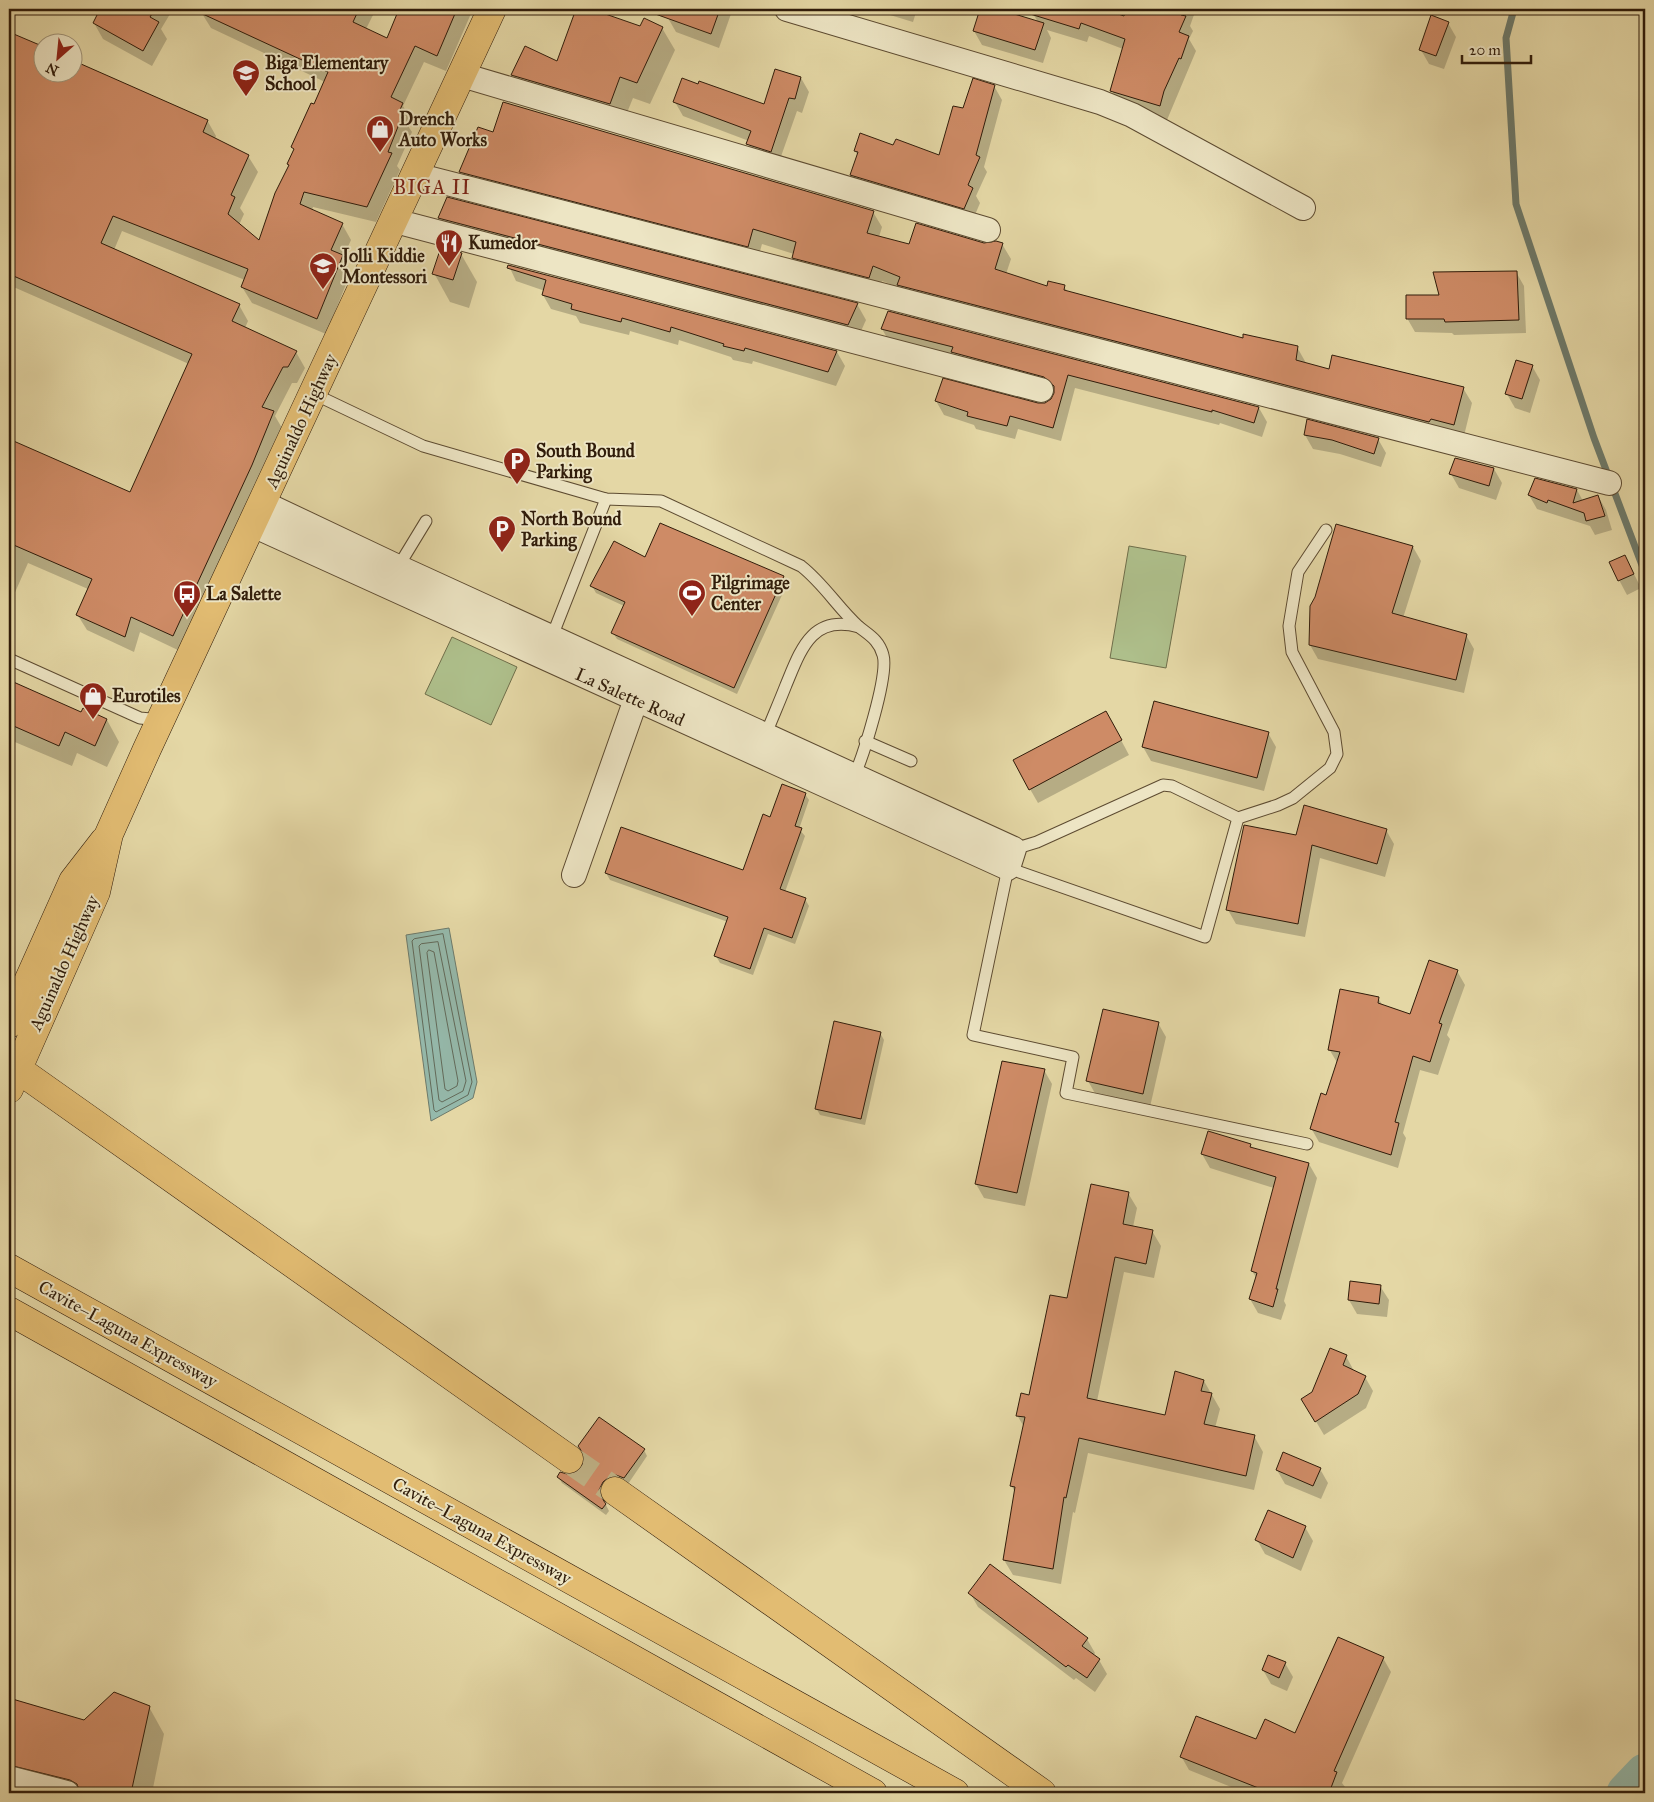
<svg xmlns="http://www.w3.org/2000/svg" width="1654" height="1802" viewBox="0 0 1654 1802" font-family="'IM FELL Great Primer',serif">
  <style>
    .green { fill: #aebf8b; stroke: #6f6e4a }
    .water { fill: #95b9ab; stroke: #6d7a6b }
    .shadow { fill: #0003 }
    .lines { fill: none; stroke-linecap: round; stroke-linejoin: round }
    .shore { stroke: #626a5a; stroke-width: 1 }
    .stream { stroke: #6d7a6b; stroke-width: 7 }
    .river { stroke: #95b9ab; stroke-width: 41 }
    .building { fill: #ce8b66; stroke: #301c0a }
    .highway-tunnel { stroke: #c0b286; stroke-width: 28; stroke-dasharray: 28 14; stroke-linecap: butt }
    .lane-casing { stroke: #5d4b31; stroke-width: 13 }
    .street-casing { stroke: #5d4b31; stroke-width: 26 }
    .primary-casing { stroke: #301c0a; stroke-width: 29 }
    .highway-casing { stroke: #301c0a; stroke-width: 29 }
    .lane { stroke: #ede5c4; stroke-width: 11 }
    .street { stroke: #ede5c4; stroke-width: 24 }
    .primary { stroke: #e2bc72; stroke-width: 28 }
    .highway { stroke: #e2bc72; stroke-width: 28 }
    .labels { text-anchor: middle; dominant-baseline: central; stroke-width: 4; stroke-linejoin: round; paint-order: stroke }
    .poi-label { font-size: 18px; font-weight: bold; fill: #301c0a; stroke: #ede5c4; text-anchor: start }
    .street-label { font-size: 18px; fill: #301c0a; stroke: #ede5c4 }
    .quarter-label { font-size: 20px; letter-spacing: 1px; fill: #7a1f14; stroke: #ede5c4 }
  </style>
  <rect width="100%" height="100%" fill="#e4d7a5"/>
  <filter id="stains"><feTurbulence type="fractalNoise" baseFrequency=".004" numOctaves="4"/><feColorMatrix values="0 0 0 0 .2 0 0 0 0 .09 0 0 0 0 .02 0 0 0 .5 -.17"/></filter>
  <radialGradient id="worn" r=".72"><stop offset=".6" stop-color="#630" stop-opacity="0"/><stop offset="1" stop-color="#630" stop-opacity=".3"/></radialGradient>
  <g class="green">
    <polygon points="1129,546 1186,556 1166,668 1110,658"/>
    <polygon points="452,637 517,667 491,725 425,694"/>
  </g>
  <polygon class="water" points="449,928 477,1082 473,1098 431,1121 406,935"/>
  <g class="shadow">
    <polygon points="102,9 173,9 161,29 167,39 152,66 103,39 94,23"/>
    <polygon points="203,9 376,9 366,29 388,40 402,9 473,9 446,71 424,62 403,106 411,120 408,126 412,132 397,166 400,170 376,222 313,207 312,211 342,224 351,240 343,258 351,272 326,334 252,303 242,287 245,280 122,231 114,250 239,305 248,321 245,328 296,352 305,368 297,383 292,383 275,416 282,428 182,652 140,632 134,652 87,630 77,614 88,589 28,563 9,606 9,440 131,493 189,364 9,285 9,33 42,48 42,72 207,120 216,136 215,139 248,156 258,172 240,208 244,214 239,225 259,242 290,166 294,150 293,147 325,82 211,28 201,12"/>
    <polygon points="577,9 587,9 641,28 662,28 675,50 650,104 633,98 622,125 524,96 512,75 558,63"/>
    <polygon points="671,9 731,9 732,11 719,48 676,32 668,18"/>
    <polygon points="886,9 917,9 913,22 890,15"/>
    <polygon points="981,9 994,9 1038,22 1033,14 1034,9 1101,9 1125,18 1128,9 1196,9 1190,26 1193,31 1189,39 1196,51 1167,120 1120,105 1112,91 1123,49 1089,36 1087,42 1047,30 1051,38 1043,63 982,45 974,31"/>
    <polygon points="1448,23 1456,37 1444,69 1429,64 1421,50"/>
    <polygon points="801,78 809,92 802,113 797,111 778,165 756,158 748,144 749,141 683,116 675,102 764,105"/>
    <polygon points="994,86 1002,100 984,167 987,172 976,196 980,203 972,222 859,189 851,175 858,156 855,151 894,146 940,157 964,109"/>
    <polygon points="494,133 873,212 882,227 879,237 910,246 1002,244 1011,259 1006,274 1048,287 1064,287 1068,292 1244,339 1297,347 1306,363 1330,370 1463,388 1472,403 1463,440 901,288 882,281 877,293 802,273 793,258 794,254 762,244 757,262 470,187 461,172"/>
    <polygon points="439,218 857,304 866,320 857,340 448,234"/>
    <polygon points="461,254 477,282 469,308 450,302 434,273"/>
    <polygon points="509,266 837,352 845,366 836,386 753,361 752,364 733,360 731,357 679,340 678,345 630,331 629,335 580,323 576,316 551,309 543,295 545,291 516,281"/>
    <polygon points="1516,272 1524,286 1526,333 1454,335 1452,333 1415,332 1407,318 1440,296"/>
    <polygon points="882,329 1259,408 1267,422 1262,437 1220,423 1219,425 1075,388 1061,441 1018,429 1015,439 976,429 974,425 944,415 936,401 1046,404 1055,393 961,366 890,343"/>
    <polygon points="1532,366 1540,380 1530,413 1515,408 1507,394"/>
    <polygon points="1305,435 1378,439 1386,453 1381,467 1340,454 1313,449"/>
    <polygon points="1494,469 1502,483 1496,500 1459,488 1451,474"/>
    <polygon points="1577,490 1583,501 1598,496 1606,510 1612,530 1595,535 1590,526 1537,509 1529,495"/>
    <polygon points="1413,547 1421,561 1403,618 1466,635 1474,649 1464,693 1318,659 1310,645"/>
    <polygon points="645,558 783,577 787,584 737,694 617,639 613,633 624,606 596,593 592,586"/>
    <polygon points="1610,563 1632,570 1641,588 1627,595"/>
    <polygon points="13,684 82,713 83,709 107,720 119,742 107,767 77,753 72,766 10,740 9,693"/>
    <polygon points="1645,687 1645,695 1642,688"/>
    <polygon points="1106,712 1129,755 1038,803 1030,789"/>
    <polygon points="1268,733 1276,747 1264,791 1151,761 1143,747"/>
    <polygon points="805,794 809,800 799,829 805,836 785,892 805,899 809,906 795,944 768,934 753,975 720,963 716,956 728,922 610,880 606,873 744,872 771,818"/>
    <polygon points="1386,830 1394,844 1385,877 1320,858 1305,937 1236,924 1228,910 1297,836"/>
    <polygon points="1457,971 1465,985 1447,1035 1450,1039 1438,1075 1420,1070 1403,1133 1406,1138 1398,1168 1319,1142 1311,1128 1327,1097 1338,1064 1329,1049 1378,998 1383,1006 1411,1015"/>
    <polygon points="1158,1023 1166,1037 1150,1107 1096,1095 1088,1081"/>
    <polygon points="880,1033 884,1040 865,1125 820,1115 816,1108"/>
    <polygon points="1044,1070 1052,1084 1025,1206 984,1198 976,1184"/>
    <polygon points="1250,1145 1253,1149 1309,1164 1317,1178 1284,1301 1286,1305 1281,1320 1258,1313 1250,1299 1257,1279 1252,1271 1274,1188 1210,1168 1202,1154"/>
    <polygon points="1128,1193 1137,1208 1133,1227 1152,1231 1161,1246 1154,1278 1124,1272 1097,1401 1166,1417 1176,1373 1204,1381 1220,1409 1215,1428 1254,1436 1263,1452 1254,1490 1088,1453 1075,1513 1073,1512 1061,1584 1013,1575 1004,1560 1016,1494 1011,1485 1024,1427 1017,1415 1029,1397 1068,1300"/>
    <polygon points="1380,1286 1389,1300 1387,1317 1357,1314 1349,1300"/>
    <polygon points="1346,1356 1354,1371 1365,1377 1373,1391 1366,1408 1324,1435 1311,1413 1313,1393"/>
    <polygon points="644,1450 647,1456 628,1484 606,1488 602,1497 609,1511 606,1515 562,1483 558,1477"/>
    <polygon points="1320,1469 1328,1483 1321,1499 1285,1484 1277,1470"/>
    <polygon points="1305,1527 1313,1541 1301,1571 1265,1554 1257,1540"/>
    <polygon points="970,1593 1087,1639 1095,1653 1093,1656 1099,1660 1107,1674 1095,1692 1076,1678 1074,1680 978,1607"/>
    <polygon points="1383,1658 1391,1672 1342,1783 1345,1787 1342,1793 1246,1793 1189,1770 1181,1756 1295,1734"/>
    <polygon points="1285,1663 1293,1677 1287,1691 1271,1684 1263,1670"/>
    <polygon points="9,1699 84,1721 149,1707 164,1734 152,1793 33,1793 9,1773"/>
  </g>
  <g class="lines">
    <g class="shore">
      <polygon points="443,934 472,1082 468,1095 436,1112 434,1110 412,941 414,939"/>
      <polygon points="438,942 466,1081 463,1091 442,1102 439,1100 419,946 421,944"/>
      <polygon points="429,950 434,952 458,1081 457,1086 448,1091 445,1089 427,953"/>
    </g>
    <polyline class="stream" points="1514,9 1506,38 1516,204 1594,438 1645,573"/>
    <polyline class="river" points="1627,1793 1645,1774"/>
  </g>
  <g class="building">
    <polygon points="100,9 155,9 150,17 159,22 143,51 93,23"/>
    <polygon points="192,9 359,9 353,22 387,38 399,9 457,9 437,56 415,46 391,97 403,103 399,112 403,114 388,152 392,153 367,207 304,192 300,204 343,223 331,250 343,255 317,319 241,287 248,269 113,216 101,243 240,304 232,321 297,351 288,367 283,367 262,407 274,411 252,465 173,636 131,617 125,637 76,615 92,579 9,543 9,439 130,492 192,354 9,274 9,32 42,46 42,72 72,72 72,60 208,120 203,132 249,155 231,195 235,197 228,214 259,240 275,193 289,165 287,164 294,149 291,147 311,103 314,104 328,72"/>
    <polygon points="576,9 591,9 640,26 644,18 663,27 637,83 620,77 610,104 511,75 525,46 557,61"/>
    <polygon points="647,9 720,9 711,34 647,11"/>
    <polygon points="980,9 998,9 1044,23 1035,50 973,31"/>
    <polygon points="1028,9 1104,9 1124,16 1126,9 1183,9 1181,15 1186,16 1179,32 1189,36 1181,59 1179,58 1164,91 1160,106 1110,91 1125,39 1081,23 1079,29 1027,13"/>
    <polygon points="1431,15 1449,22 1436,56 1419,50"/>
    <polygon points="775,69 801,77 795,99 789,98 771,152 746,144 751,131 673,102 682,78 698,84 699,81 764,104"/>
    <polygon points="973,78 995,85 976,155 980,157 968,185 973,188 964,209 850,175 858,152 854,151 860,133 893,145 896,139 939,155 953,106 963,108"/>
    <polygon points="503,102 874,211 867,233 909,244 916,223 984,243 996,241 1003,243 995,269 1047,286 1048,281 1065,285 1064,290 1243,338 1243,334 1298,346 1296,360 1329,369 1332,355 1464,387 1454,425 1431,419 1429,422 897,285 900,277 873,266 869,278 792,258 796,242 753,229 748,247 459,172 478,127 493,132"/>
    <polygon points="447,197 858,303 848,325 438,218"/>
    <polygon points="441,247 462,253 453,280 432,274"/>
    <polygon points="508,265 837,351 828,372 745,348 744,351 723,346 724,344 671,327 670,332 622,318 621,322 571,309 572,304 542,295 546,280 507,268"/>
    <polygon points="1517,271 1519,320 1445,322 1444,319 1406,319 1406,295 1439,295 1433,272"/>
    <polygon points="888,311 1259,407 1254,423 1212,410 1212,412 1068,375 1053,428 1010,416 1007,426 967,416 968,412 935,401 943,378 1038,403 1045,403 1051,399 1054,393 1054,386 1044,377 951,352 953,347 881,329"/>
    <polygon points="1516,360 1533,365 1522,399 1505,394"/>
    <polygon points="1307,419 1379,438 1374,454 1332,440 1304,435"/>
    <polygon points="1455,458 1494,468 1489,486 1449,474"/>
    <polygon points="1535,478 1577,489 1573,503 1598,495 1605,516 1586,521 1584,513 1548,500 1547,503 1528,495"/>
    <polygon points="660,523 784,576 734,688 611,633 625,602 590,586 614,541 645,557"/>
    <polygon points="1336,524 1413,546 1392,613 1467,634 1456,680 1309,645 1310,606 1315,597"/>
    <polygon points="1625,555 1634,574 1618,581 1609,562"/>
    <polygon points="9,680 81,712 83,708 107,719 95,746 65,732 59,746 9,724"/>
    <polygon points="1154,701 1269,732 1257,778 1142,747"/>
    <polygon points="1106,711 1122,740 1029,790 1013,760"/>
    <polygon points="782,784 806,793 795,826 802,828 780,889 806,898 792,938 764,928 750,969 714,956 728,917 605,873 621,827 743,870 763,814 770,817"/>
    <polygon points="1304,805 1387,829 1377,864 1312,845 1298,924 1226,910 1244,825 1296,835"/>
    <polygon points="1429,960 1458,970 1439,1023 1442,1024 1430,1062 1413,1056 1395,1122 1399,1123 1391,1155 1310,1129 1321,1093 1326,1095 1340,1052 1328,1050 1340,989 1379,997 1378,1003 1410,1014"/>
    <polygon points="1103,1009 1159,1022 1143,1094 1086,1081"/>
    <polygon points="834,1021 881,1032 861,1119 815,1109"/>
    <polygon points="1002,1061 1045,1069 1017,1193 975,1184"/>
    <polygon points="1208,1131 1251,1144 1250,1147 1309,1163 1276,1289 1278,1289 1273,1307 1249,1299 1257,1273 1251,1271 1276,1177 1201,1154"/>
    <polygon points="1091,1184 1129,1192 1123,1224 1153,1230 1146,1264 1115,1257 1087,1398 1165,1415 1175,1371 1204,1380 1201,1391 1212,1393 1204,1424 1255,1435 1246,1476 1079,1438 1066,1498 1064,1497 1053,1569 1003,1560 1015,1487 1010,1486 1025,1417 1016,1416 1021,1393 1029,1395 1050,1295 1067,1298"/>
    <polygon points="1350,1281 1381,1285 1379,1304 1348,1300"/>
    <polygon points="1330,1348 1347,1355 1343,1365 1366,1376 1358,1394 1315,1422 1301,1399 1312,1392"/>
    <polygon points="599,1417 645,1449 624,1478 616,1475 609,1477 603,1482 599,1490 601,1497 606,1504 602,1509 557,1477 560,1472 567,1474 575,1473 582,1468 584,1461 583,1453 578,1446"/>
    <polygon points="1283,1452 1321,1468 1313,1486 1276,1470"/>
    <polygon points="1268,1510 1306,1526 1293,1558 1255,1540"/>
    <polygon points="990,1564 1088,1638 1082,1646 1100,1659 1087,1678 1068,1665 1066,1667 968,1593"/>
    <polygon points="1338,1637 1384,1657 1334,1771 1337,1772 1329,1793 1271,1793 1180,1757 1196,1716 1256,1739 1265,1719 1295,1733"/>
    <polygon points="1268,1655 1286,1662 1279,1678 1262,1670"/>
    <polygon points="114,1692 150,1706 131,1793 80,1793 77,1784 70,1780 9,1765 9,1698 84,1720"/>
  </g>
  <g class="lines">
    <polyline class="highway-tunnel" points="569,1459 615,1491"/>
    <g class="lane-casing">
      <g id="lane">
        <path d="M314 394 423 446 606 499 661 501 801 566C824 584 838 608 859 627 869 635 879 640 883 655 889 675 863 757 853 779"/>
        <polyline points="398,567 426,521"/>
        <polyline points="551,639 606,499"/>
        <polyline points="9,659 140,718 161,720"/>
        <path d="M764 739C771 721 779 703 786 685 801 649 812 614 859 627"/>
        <polyline points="865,741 911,761"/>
        <polyline points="1238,818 1278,805 1293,798 1330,768 1337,754 1334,732 1292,652 1289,626 1298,572 1326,530"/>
        <polyline points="1014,849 1037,842 1163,785 1172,786 1238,818 1205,937 1008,868 973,1035 1073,1057 1066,1093 1307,1144"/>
      </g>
    </g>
    <g class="street-casing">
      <g id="street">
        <polyline points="787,9 1100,102 1132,115 1303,208"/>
        <polyline points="462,75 988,230"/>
        <polyline points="416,175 1609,483"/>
        <polyline points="395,221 1041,390"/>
        <polyline points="253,525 1008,868 1014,849 398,567 263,503"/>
        <polyline points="574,875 641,685"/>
        <polyline points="9,1778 67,1793"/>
      </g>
    </g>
    <g class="primary-casing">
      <g id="primary">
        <polyline points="9,1024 73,881 104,841"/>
        <polyline points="9,1089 96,892 109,834 147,749 492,9"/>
      </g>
    </g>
    <g class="highway-casing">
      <g id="highway">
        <polyline points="9,1063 569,1459"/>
        <polyline points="9,1268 955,1793"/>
        <polyline points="9,1311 873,1793"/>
        <polyline points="615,1491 1042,1793"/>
      </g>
    </g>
    <use href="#lane" class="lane"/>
    <use href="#street" class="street"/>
    <use href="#primary" class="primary"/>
    <use href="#highway" class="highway"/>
  </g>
  <defs>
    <g id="school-pin" transform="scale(1.4375)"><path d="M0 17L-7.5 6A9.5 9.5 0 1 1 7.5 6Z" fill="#8f2418" stroke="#ede5c4"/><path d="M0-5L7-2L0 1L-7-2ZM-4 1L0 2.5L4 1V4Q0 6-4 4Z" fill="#fff"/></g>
    <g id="shop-pin" transform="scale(1.4375)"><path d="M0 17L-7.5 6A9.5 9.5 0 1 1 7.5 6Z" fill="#8f2418" stroke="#ede5c4"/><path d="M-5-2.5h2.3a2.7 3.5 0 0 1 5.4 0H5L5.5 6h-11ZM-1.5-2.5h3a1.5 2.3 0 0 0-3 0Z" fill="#fff"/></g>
    <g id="restaurant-pin" transform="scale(1.4375)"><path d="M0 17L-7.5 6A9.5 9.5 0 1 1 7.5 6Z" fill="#8f2418" stroke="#ede5c4"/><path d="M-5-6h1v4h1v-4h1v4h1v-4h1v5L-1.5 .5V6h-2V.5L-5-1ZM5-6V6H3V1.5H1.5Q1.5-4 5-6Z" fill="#fff"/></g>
    <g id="parking-pin" transform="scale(1.4375)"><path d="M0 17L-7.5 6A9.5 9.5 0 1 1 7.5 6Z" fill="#8f2418" stroke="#ede5c4"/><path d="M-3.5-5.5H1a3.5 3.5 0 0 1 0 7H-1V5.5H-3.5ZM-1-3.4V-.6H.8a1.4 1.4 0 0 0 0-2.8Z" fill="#fff"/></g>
    <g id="stadium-pin" transform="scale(1.4375)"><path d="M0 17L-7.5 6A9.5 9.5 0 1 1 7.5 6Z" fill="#8f2418" stroke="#ede5c4"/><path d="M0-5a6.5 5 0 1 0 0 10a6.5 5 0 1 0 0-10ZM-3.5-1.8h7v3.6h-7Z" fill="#fff"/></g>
    <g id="bus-pin" transform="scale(1.4375)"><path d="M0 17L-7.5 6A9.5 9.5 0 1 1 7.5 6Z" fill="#8f2418" stroke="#ede5c4"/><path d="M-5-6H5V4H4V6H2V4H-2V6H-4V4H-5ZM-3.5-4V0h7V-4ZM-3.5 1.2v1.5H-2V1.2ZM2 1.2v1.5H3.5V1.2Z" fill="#fff"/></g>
  </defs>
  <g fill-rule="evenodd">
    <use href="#school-pin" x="246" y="73"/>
    <use href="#shop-pin" x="380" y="129"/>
    <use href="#restaurant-pin" x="449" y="243"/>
    <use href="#school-pin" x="323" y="266"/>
    <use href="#parking-pin" x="517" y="461"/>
    <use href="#parking-pin" x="502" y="529"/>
    <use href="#stadium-pin" x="692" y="593"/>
    <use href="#bus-pin" x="187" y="594"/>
    <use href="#shop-pin" x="93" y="696"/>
  </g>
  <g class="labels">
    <g class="poi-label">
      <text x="265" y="63">Biga Elementary<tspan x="265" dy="21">School</tspan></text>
      <text x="399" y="119">Drench<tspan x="399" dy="21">Auto Works</tspan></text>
      <text x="468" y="243">Kumedor</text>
      <text x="342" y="256">Jolli Kiddie<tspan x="342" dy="21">Montessori</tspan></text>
      <text x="536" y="451">South Bound<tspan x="536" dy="21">Parking</tspan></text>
      <text x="521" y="519">North Bound<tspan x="521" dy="21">Parking</tspan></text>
      <text x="711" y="583">Pilgrimage<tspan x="711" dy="21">Center</tspan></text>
      <text x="206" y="594">La Salette</text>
      <text x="112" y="696">Eurotiles</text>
    </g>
    <g class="street-label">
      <text transform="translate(301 421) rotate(-65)">Aguinaldo Highway</text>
      <text transform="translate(630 697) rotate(24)">La Salette Road</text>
      <text transform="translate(64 963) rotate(-66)">Aguinaldo Highway</text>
      <text transform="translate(128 1334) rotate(29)">Cavite–Laguna Expressway</text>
      <text transform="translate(482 1531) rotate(29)">Cavite–Laguna Expressway</text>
    </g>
    <g class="quarter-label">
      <text x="432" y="187">BIGA II</text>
    </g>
  </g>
  <rect width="1654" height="1802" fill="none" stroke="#e4d7a5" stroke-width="30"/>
  <rect x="10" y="10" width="1634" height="1782" fill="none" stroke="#301c0a" stroke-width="2.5"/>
  <rect x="15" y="15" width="1624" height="1772" fill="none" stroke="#301c0a"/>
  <g transform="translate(58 58) rotate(207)"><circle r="24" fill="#ede5c4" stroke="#a1957a"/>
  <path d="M0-4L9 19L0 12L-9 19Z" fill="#8f2418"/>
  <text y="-8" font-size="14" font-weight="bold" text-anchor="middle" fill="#301c0a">N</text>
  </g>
  <path d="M1462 55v8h69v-8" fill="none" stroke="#301c0a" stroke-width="2.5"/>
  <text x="1469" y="55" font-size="15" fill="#301c0a" stroke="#ede5c4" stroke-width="4" paint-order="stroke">20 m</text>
  <rect width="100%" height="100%" filter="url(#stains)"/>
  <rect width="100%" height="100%" fill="url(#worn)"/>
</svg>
